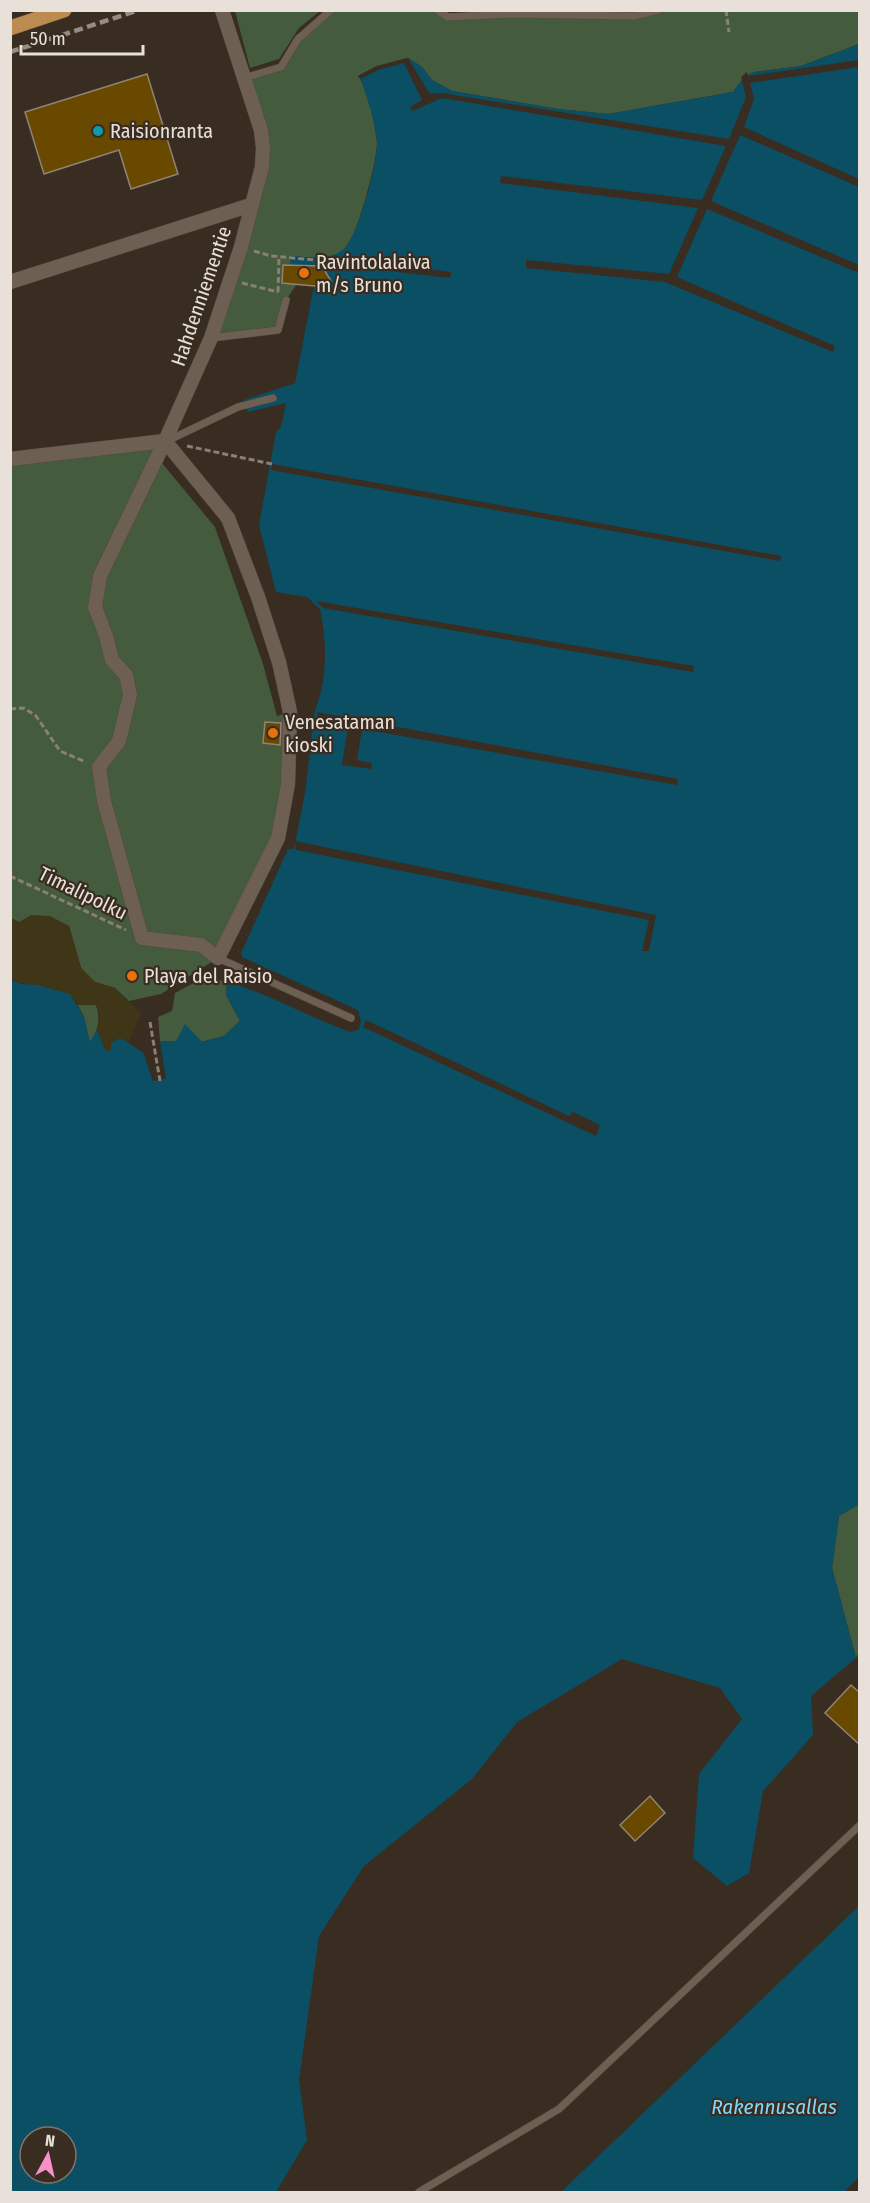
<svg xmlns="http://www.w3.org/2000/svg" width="870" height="2203" viewBox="0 0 870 2203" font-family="'Fira Sans Condensed',sans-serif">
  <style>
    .green { fill: #445b3e }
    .sand { fill: #3e3616 }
    .water { fill: #0b4f65; fill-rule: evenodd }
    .pier { fill: #392c21 }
    .building { fill: #694800; stroke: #8f8474; stroke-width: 1.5 }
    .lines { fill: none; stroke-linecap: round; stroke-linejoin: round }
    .lane-casing { stroke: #544940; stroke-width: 8 }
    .street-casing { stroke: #544940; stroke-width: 15 }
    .primary-casing { stroke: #544940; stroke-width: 16 }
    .path { stroke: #8a7f75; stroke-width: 3; stroke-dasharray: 6 3; stroke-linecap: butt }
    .lane { stroke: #6e5f53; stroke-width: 7 }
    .street { stroke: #6e5f53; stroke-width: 14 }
    .primary { stroke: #bb8b50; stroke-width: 15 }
    .rail { stroke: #968c83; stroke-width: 4.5; stroke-dasharray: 9 4.5; stroke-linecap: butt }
    .culture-dot { fill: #0f9aa8; stroke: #392c21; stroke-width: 2 }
    .food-dot { fill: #e8710a; stroke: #392c21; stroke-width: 2 }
    .labels { text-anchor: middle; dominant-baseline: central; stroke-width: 4.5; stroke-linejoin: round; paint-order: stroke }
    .poi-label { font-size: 20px; fill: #e9e1d9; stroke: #392c21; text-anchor: start }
    .street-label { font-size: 20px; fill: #e9e1d9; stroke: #392c21 }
    .water-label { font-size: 21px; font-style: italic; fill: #81d7f9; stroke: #392c21 }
  </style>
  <rect width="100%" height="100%" fill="#392c21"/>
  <g class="green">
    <path d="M519 10 634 11V16L658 10 859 11V44L801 66 754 72 744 77 733 92 608 114 558 109 452 91 432 80 422 67 408 58 377 66 358 76C367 87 376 128 377 143 377 161 357 238 345 249 330 261 309 257 291 256L290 273 303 275 286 300 278 330 211 338 262 167 244 78 281 67 298 39 331 11H437L448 17 522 13Z"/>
    <polygon points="235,11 235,10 320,11 299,28 279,59 250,68"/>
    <polygon points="165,441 157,457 215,527 263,664 277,716 290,712 278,838 218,958 161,994 129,1001 115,988 95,982 81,968 69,926 19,922 11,918 10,459"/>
    <polygon points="205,977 227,982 226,995 240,1021 224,1036 201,1042 160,1041 158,1017 172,1011 175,993"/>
    <path d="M78 1005H96C101 1020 98 1029 90 1043L84 1017Z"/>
    <polygon points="859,1504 860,1649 856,1658 832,1568 839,1516"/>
  </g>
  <path class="sand" d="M31 915 50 916 69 926 81 968 95 982 115 988 141 1013 129 1042 120 1038 111 1052 105 1050 97 1030 100 1017 96 1005H78C61 982 34 989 11 979L10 918 19 922Z"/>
  <g class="water">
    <path d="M859 44 860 1504 839 1516 832 1568 856 1658 811 1696 813 1735 763 1791 749 1873 727 1886 693 1858 699 1774 742 1719 720 1688 622 1659 517 1722 472 1779 364 1866 319 1936 299 2080 307 2140 276 2192H11L10 979 21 984 38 985 70 994 84 1017 90 1042 97 1030 105 1050 111 1051V1043L120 1038C129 1042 134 1048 143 1052L153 1081 166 1079 160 1041H176L185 1024 202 1042 224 1036 240 1021 226 995 227 982C270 994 309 1018 351 1032L359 1029 361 1021 358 1010 242 957 241 953 288 849H294L305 793 315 710C328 678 327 641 320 609L307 597 276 592 259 525 276 432 281 427 286 403 248 412 244 400 295 383 314 286 331 280 322 266 290 265 291 256C303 256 322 261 332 256 338 253 344 250 347 245 360 228 377 164 377 143 376 122 367 99 361 80L358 76 377 66 408 58 422 67 432 80 452 91 558 109 608 114 733 92 744 77 754 72 801 66ZM30 2137H66V2173H30Z"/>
    <polygon points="859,1906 859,2177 844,2192 561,2192"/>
  </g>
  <g class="pier">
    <polygon points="408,58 430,94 442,93 729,139 746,97 741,77 747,72 748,76 859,60 859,67 750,83 754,99 744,127 859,179 859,187 740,135 711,201 859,265 859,273 707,209 677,277 835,346 833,352 665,282 526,268 526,260 669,274 698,208 500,183 501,176 702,200 726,146 442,98 413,111 410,107 422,100 404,63 378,70 361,79 358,76 377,66"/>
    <polygon points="338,258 451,272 450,278 337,265"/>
    <polygon points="272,464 781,556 780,561 271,470"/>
    <polygon points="316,601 694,666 693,672 323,608"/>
    <polygon points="317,712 678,779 677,785 362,729 357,760 372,763 371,769 342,765 348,726 318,719"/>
    <polygon points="295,841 656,915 649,951 642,951 649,920 296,850"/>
    <polygon points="366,1020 569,1116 573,1112 600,1125 596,1136 363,1027"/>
  </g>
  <g class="building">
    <polygon points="147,74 178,174 131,189 119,150 44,174 25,112"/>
    <polygon points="283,265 322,266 331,281 314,286 282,283"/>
    <polygon points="265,722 281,723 280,745 263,743"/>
    <polygon points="851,1685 860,1693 860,1745 825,1713"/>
    <polygon points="650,1796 665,1813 635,1841 620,1825"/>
  </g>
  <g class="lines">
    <g class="lane-casing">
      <g id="lane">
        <polyline points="437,10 448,17 511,14 634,16 658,10"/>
        <polyline points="244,78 281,67 298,39 331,10"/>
        <polyline points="211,338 278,330 286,300"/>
        <polyline points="167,441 238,407 273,398"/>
        <polyline points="218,958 351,1018"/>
        <polyline points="419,2192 559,2109 860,1825"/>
      </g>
    </g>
    <g class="street-casing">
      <g id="street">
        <polyline points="10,282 251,205"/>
        <polygon points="165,441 228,518 258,597 279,662 290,712 288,784 278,838 218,958 201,945 142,938 104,801 99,767 119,741 130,695 126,675 112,660 106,636 95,607 100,576"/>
        <polyline points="10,459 165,441 211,338 241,247 262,167 263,148 261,130 222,10"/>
      </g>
    </g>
    <g class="primary-casing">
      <polyline id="primary" points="10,28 64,10"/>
    </g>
    <g class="path">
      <polyline points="726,10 729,32"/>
      <polyline points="254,251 271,256 338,262"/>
      <polyline points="242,283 278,292"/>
      <polyline points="278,292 279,257"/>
      <polyline points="187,446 272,464"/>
      <polyline points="10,709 24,708 36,716 60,751 86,762"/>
      <polyline points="10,876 126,930"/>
      <polyline points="150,1022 160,1081"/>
    </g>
    <use href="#lane" class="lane"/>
    <use href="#street" class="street"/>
    <use href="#primary" class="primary"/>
    <polyline class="rail" points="10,52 139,10"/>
  </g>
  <circle class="culture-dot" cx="98" cy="131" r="6"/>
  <g class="food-dot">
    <circle cx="304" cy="273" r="6"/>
    <circle cx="273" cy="733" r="6"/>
    <circle cx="132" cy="976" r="6"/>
  </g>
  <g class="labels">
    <g class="poi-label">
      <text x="110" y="131">Raisionranta</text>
      <text x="316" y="262">Ravintolalaiva<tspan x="316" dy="23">m/s Bruno</tspan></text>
      <text x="285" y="722">Venesataman<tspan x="285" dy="23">kioski</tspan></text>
      <text x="144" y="976">Playa del Raisio</text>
    </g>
    <g class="street-label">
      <text transform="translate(201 296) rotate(-71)">Hahdenniementie</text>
      <text transform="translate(83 893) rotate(26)">Timalipolku</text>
    </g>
    <g class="water-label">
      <text x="774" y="2107">Rakennusallas</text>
    </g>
  </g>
  <rect width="870" height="2203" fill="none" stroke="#e9e1d9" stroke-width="24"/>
  <g transform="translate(48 2155) rotate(8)"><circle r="28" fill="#392c21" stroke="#7f746b" stroke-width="1.5"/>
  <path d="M0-4.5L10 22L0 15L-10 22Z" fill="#f890cc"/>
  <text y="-9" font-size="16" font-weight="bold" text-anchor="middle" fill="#e9e1d9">N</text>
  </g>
  <path d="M21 45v9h122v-9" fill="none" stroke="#e9e1d9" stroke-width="3"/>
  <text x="30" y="45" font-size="18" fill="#e9e1d9" stroke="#392c21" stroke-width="4.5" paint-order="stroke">50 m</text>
</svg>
